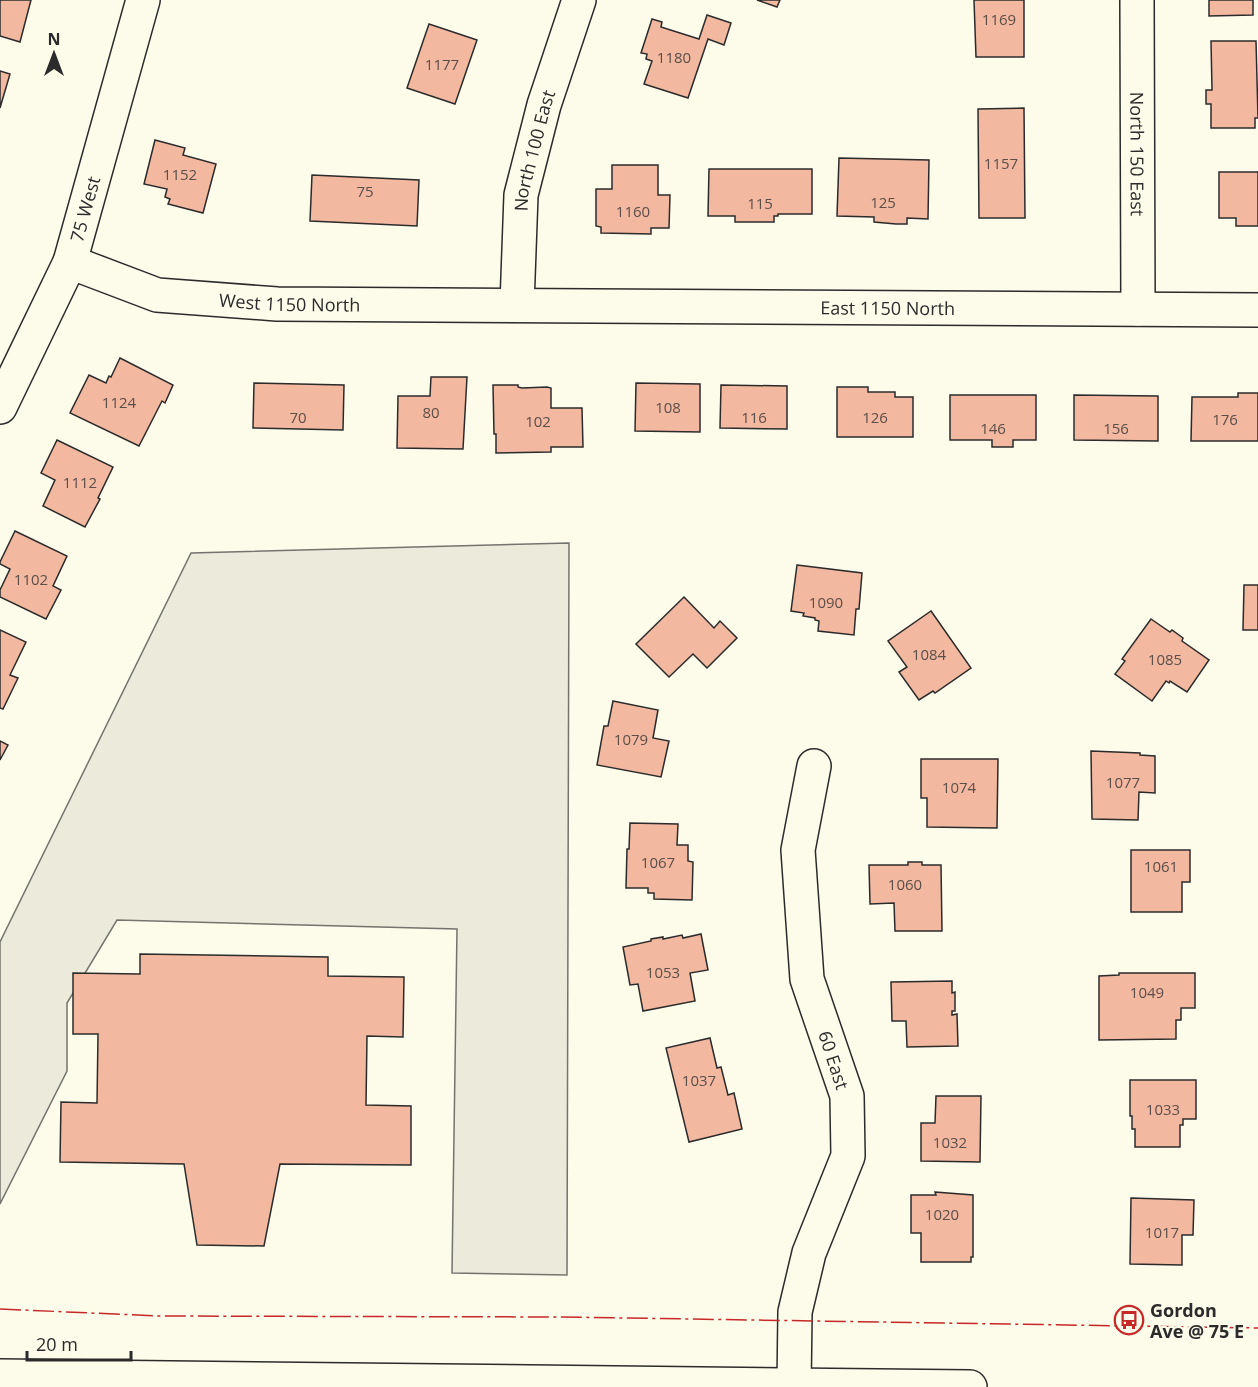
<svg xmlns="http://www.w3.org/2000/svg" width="1258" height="1387" viewBox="0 0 1258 1387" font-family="'Open Sans',sans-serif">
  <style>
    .parking { fill: #eceadb; stroke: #74746e; stroke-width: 1.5 }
    .building { fill: #f2b8a0; stroke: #2b2b2b; stroke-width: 1.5 }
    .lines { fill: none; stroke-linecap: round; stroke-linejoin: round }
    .minor-casing { stroke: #2b2b2b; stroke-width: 36 }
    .major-casing { stroke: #2b2b2b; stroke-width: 36 }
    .minor { stroke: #fdfbea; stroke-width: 33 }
    .major { stroke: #fdfbea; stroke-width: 33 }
    .power { stroke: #c62828; stroke-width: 1.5; stroke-dasharray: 21 4.5 3 4.5; stroke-linecap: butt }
    .labels { text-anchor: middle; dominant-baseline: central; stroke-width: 4.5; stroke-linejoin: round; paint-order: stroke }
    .number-label { font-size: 15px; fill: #5d4e48 }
    .street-label { font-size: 18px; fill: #2b2b2b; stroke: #fdfbea }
    .poi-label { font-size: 18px; font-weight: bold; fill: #2b2b2b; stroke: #fdfbea; text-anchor: start }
  </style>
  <rect width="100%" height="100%" fill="#fdfbea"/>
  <polygon class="parking" points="569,543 567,1275 452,1273 457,929 117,920 67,1003 67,1071 0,1204 0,942 191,553"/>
  <g class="building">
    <polygon points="0,0 31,0 20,42 0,36"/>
    <polygon points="757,0 780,0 777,7"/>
    <polygon points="974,0 1024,0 1024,57 976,57"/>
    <polygon points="1209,0 1253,0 1253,15 1209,16"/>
    <polygon points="707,15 731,23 724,45 708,39 688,98 644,84 652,61 646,59 647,54 641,53 652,19 662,22 661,27 699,39"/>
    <polygon points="429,24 477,40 455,104 407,88"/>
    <polygon points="1211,41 1256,41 1258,118 1255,118 1255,128 1211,128 1211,104 1206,104 1206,90 1212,90"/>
    <polygon points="0,71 10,74 0,108"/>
    <polygon points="1024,108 1025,218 979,218 978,109"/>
    <polygon points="155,140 185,148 183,155 216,164 203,213 168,204 170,199 165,197 167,189 144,184"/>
    <polygon points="839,158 929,160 928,219 907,218 907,224 896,224 874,222 874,217 837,216"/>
    <polygon points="612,165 658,165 658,195 670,195 669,228 651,228 651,234 601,233 601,227 596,226 596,189 612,189"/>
    <polygon points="709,169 812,169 812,214 778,214 778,216 774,216 774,222 735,222 735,216 708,216"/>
    <polygon points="1219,172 1258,172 1258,226 1236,226 1236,218 1219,218"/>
    <polygon points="312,175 419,180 417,226 310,221"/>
    <polygon points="120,358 173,385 165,403 162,401 139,446 70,413 89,375 106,383 109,376 111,377"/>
    <polygon points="431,377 467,377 463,449 397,448 398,396 430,396"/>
    <polygon points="254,383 344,385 343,430 253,428"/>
    <polygon points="636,383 700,384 700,432 635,431"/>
    <polygon points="493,385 518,385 518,387 522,388 547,387 551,388 551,408 582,408 583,447 551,447 551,452 496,453 496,434 494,434"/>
    <polygon points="721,385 787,386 787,429 720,428"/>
    <polygon points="837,387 868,387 868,392 895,392 895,397 913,397 913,437 837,437"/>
    <polygon points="1238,393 1258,393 1258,441 1191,441 1192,397 1238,397"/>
    <polygon points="950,395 1036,395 1036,440 1013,440 1013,447 992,447 992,440 950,440"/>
    <polygon points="1074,395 1158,396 1158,441 1074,440"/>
    <polygon points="57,440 113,467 98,498 100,499 85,527 43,506 55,480 41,473"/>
    <polygon points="15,531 67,556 53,586 61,590 46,619 0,597 0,590 10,569 0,564 0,562"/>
    <polygon points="797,565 862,573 859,609 856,609 854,635 818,631 819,621 815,620 815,618 803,616 804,613 791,611"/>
    <polygon points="1244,585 1258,585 1258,630 1243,630"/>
    <polygon points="684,597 714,628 720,621 737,638 707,668 693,654 669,677 636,644"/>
    <polygon points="931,611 971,668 935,693 933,691 919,700 899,672 907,667 888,641"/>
    <polygon points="1151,619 1170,632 1172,630 1183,638 1182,641 1209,660 1187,692 1170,681 1169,683 1166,681 1152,701 1115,674 1125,661 1122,659"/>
    <polygon points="0,630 26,642 10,675 18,678 3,709 0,708"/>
    <polygon points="613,701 658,710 653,738 669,741 661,777 597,765 604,726 608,726"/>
    <polygon points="0,741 8,745 0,760"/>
    <polygon points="1091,751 1140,753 1140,755 1155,756 1155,793 1139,792 1138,820 1092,819"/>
    <polygon points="921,759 998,759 997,828 927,827 927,798 921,798"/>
    <polygon points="630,823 678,824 677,845 688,845 688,861 693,862 692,900 654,899 654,893 648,893 648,888 626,888 627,849 629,849"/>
    <polygon points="1131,850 1190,850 1190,882 1182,882 1182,912 1131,912"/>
    <polygon points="908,862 922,862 922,865 941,865 942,931 895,931 894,903 870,904 869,865 908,865"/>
    <polygon points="701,934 708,970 690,973 695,1001 643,1011 638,984 630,985 623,947 651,941 651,939 663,937 663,939 682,935 683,938"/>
    <polygon points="140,954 328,957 328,976 404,977 403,1037 367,1036 366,1105 411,1106 411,1165 280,1164 264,1246 197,1245 184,1164 60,1162 61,1102 97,1103 98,1034 73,1034 73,973 140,974"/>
    <polygon points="1119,973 1195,973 1195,1008 1181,1008 1181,1020 1176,1020 1176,1039 1099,1040 1099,976 1119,975"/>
    <polygon points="952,981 952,993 955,992 955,1011 952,1011 952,1015 957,1014 958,1046 907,1047 906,1021 892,1021 891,982"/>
    <polygon points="710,1038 717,1068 721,1067 728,1095 734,1093 742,1129 689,1142 666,1048"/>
    <polygon points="1130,1080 1196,1080 1196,1119 1183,1119 1183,1125 1180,1125 1180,1147 1135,1147 1135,1129 1132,1129 1132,1116 1130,1116"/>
    <polygon points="936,1096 981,1096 980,1162 921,1161 921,1123 935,1123"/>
    <polygon points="935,1192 973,1195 973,1257 971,1257 971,1262 921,1262 921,1233 911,1233 911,1195 936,1195"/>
    <polygon points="1131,1198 1194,1200 1193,1235 1182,1235 1182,1265 1130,1264"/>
  </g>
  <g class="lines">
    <g class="minor-casing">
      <g id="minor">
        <path id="s1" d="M1137 0 1138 309"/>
        <path id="s2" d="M70 262 157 295 277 304 1258 310"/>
        <path id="s3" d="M517 305 521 195 544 105 579 0"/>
        <path id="s4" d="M0 407 70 262 143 0"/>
        <polyline points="794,1387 795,1312 809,1253 848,1156 847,1096 807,979 798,850 814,766"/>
      </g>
    </g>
    <g class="major-casing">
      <polyline id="major" points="0,1376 970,1387"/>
    </g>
    <use href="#minor" class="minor"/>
    <use href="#major" class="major"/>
    <polyline class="power" points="0,1309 159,1316 563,1317 1258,1328"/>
  </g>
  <defs>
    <g id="bus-ring" transform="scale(1.5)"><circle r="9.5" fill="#fdfbea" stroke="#c62828" stroke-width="1.5"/><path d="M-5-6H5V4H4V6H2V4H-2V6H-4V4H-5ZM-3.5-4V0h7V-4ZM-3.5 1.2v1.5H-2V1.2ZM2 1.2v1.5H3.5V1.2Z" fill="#c62828"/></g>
  </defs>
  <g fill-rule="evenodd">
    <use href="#bus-ring" x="1129" y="1320"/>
  </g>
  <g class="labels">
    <g class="number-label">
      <text x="999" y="19">1169</text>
      <text x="674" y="57">1180</text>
      <text x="442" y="64">1177</text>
      <text x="1001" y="163">1157</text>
      <text x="180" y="174">1152</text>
      <text x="365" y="191">75</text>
      <text x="883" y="202">125</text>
      <text x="760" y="203">115</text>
      <text x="633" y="211">1160</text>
      <text x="119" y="402">1124</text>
      <text x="668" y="407">108</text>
      <text x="431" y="412">80</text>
      <text x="298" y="417">70</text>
      <text x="754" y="417">116</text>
      <text x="875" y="417">126</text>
      <text x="1225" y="419">176</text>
      <text x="538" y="421">102</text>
      <text x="993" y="428">146</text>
      <text x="1116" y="428">156</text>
      <text x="80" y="482">1112</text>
      <text x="31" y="579">1102</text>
      <text x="826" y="602">1090</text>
      <text x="929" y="654">1084</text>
      <text x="1165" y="659">1085</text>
      <text x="631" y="739">1079</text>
      <text x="1123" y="782">1077</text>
      <text x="959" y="787">1074</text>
      <text x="658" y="862">1067</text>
      <text x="1161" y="866">1061</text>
      <text x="905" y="884">1060</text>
      <text x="663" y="972">1053</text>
      <text x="1147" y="992">1049</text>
      <text x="699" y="1080">1037</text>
      <text x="1163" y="1109">1033</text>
      <text x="950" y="1142">1032</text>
      <text x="942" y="1214">1020</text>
      <text x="1162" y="1232">1017</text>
    </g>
    <g class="street-label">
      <text stroke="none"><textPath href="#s3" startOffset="156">North 100 East</textPath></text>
      <text stroke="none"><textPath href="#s1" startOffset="154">North 150 East</textPath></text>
      <text stroke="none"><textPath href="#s4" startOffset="216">75 West</textPath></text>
      <text stroke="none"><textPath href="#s2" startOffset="226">West 1150 North</textPath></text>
      <text stroke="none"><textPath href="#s2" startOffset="824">East 1150 North</textPath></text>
      <text transform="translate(834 1060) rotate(72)">60 East</text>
    </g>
    <g class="poi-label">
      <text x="1150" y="1310">Gordon<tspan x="1150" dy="21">Ave @ 75 E</tspan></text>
    </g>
  </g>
  <g transform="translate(54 54)" stroke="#fdfbea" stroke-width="4.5" paint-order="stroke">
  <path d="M0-4.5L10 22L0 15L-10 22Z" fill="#2b2b2b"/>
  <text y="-9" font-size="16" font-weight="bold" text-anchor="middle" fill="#2b2b2b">N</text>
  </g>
  <path d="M27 1351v9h104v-9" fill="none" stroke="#2b2b2b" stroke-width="3"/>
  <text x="36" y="1351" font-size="18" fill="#2b2b2b" stroke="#fdfbea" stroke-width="4.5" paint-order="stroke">20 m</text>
</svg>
